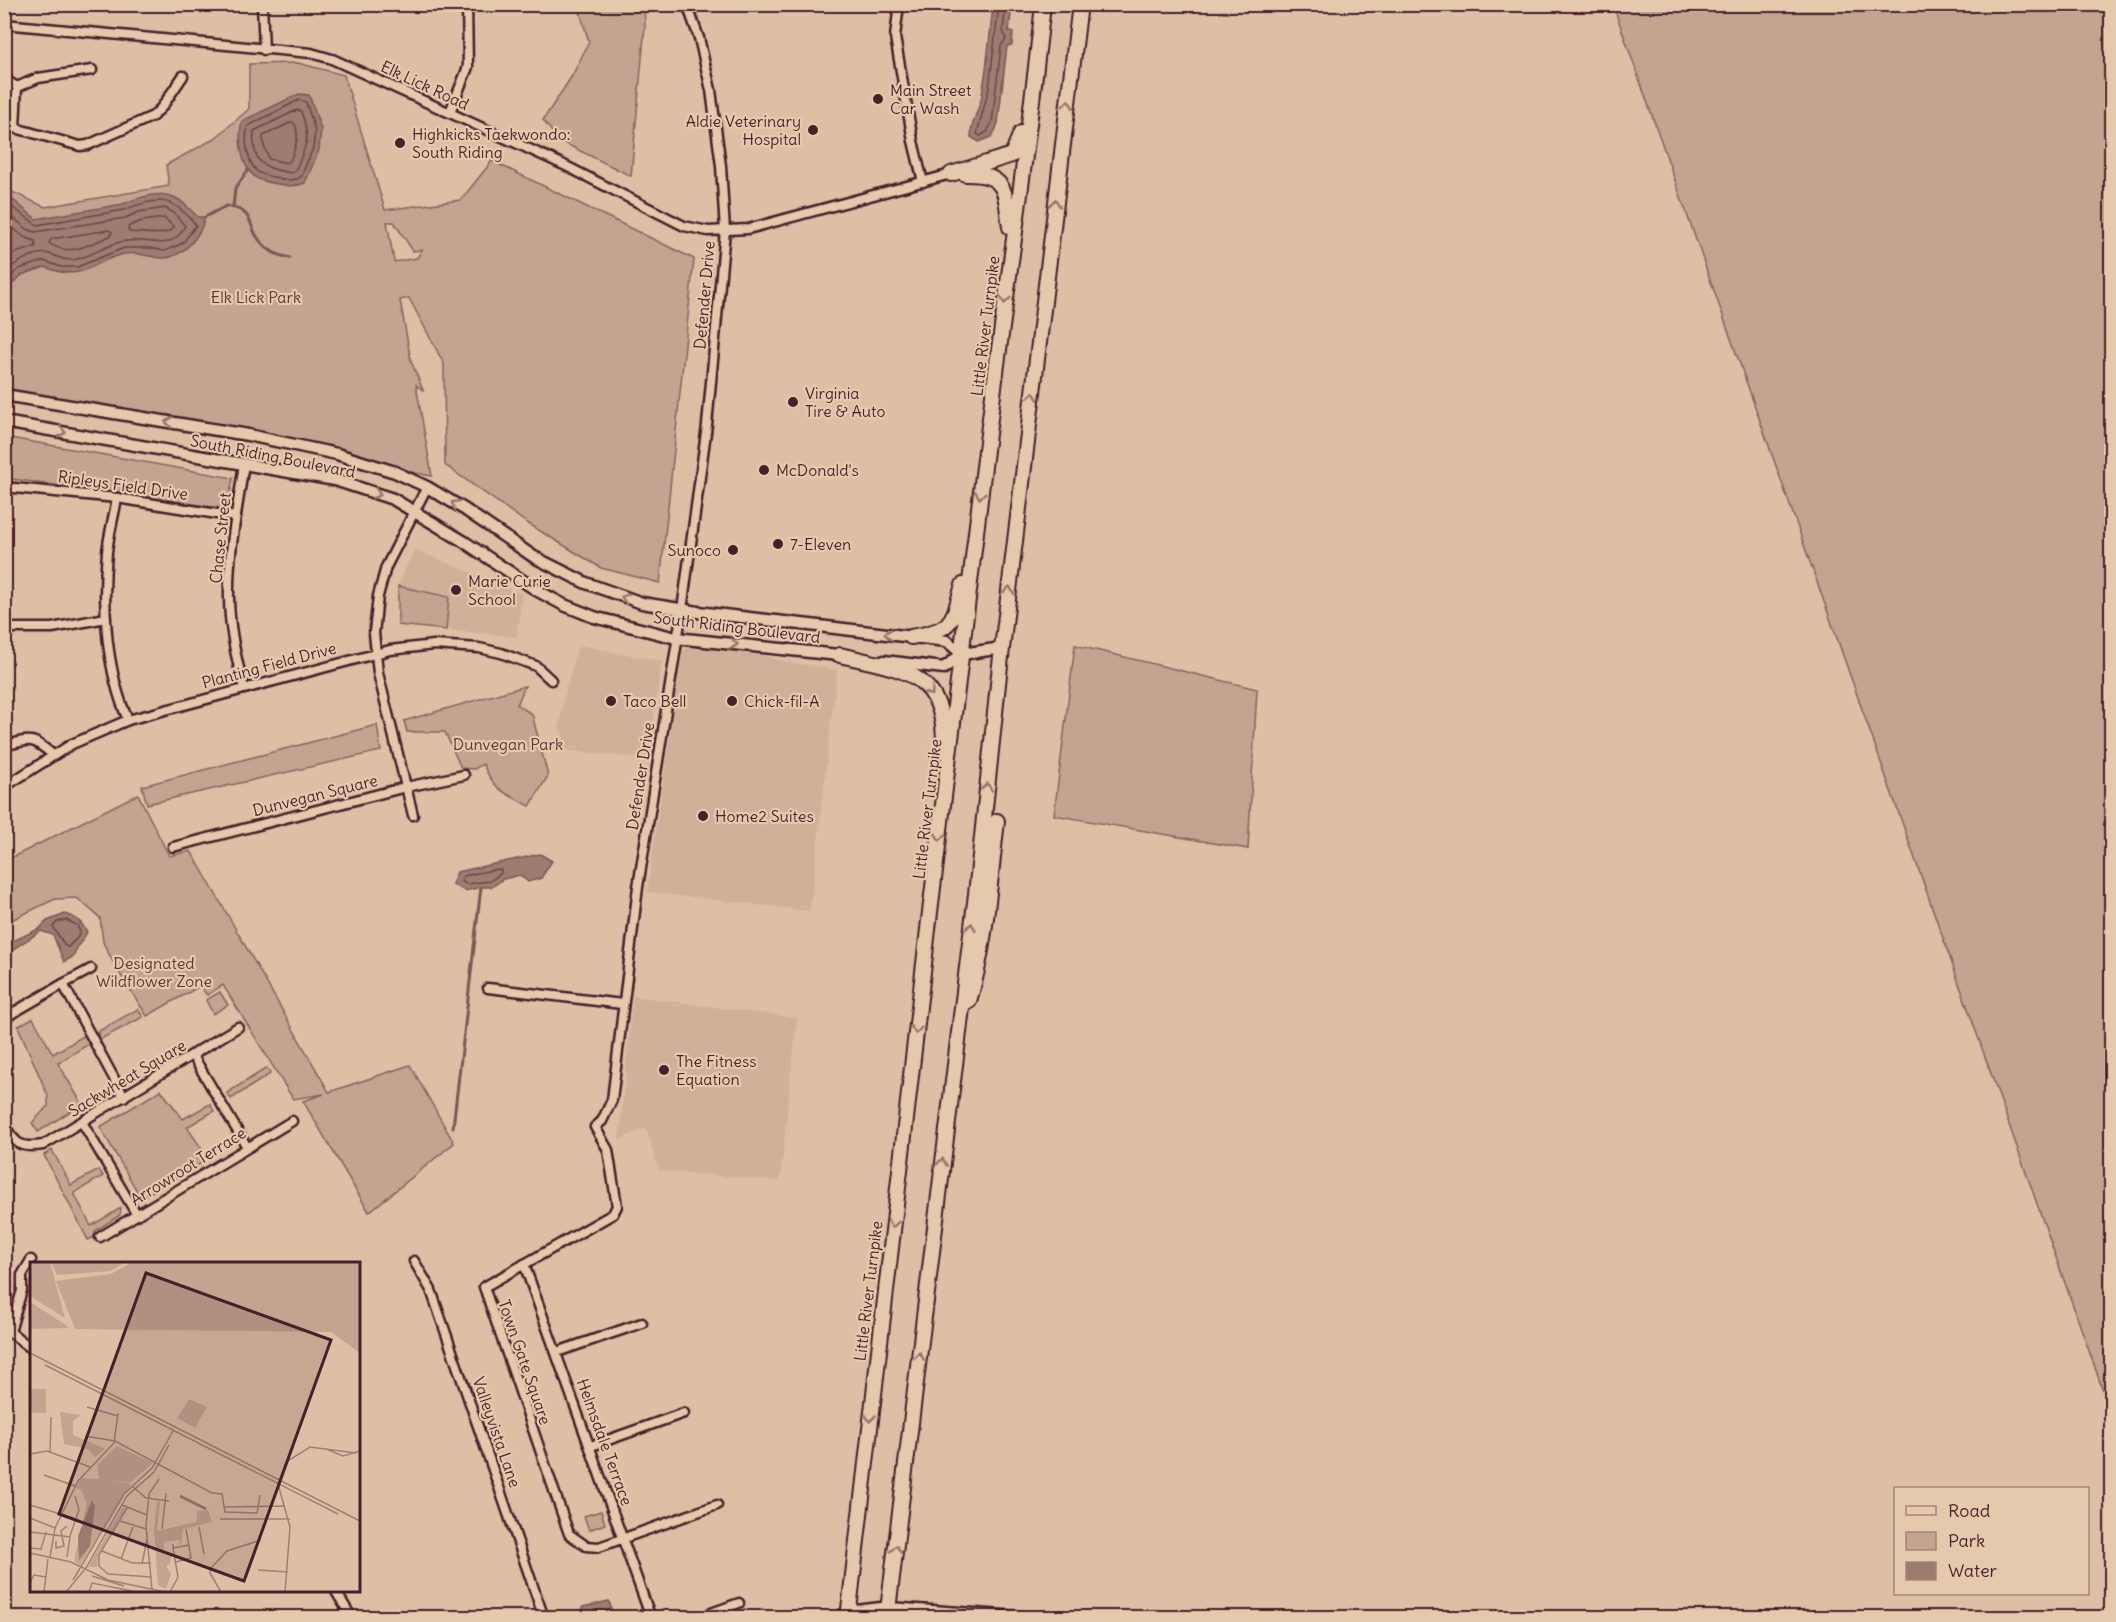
<svg xmlns="http://www.w3.org/2000/svg" width="2116" height="1622" viewBox="0 0 2116 1622" font-family="Delius,sans-serif">
  <style>
    .built { fill: #cfb19a }
    .green { fill: #c3a490; stroke: #86625e; stroke-width: 1.5; fill-rule: evenodd }
    .water { fill: #9e7b70; stroke: #7c5654; stroke-width: 1.5 }
    .lines { fill: none; stroke-linecap: round; stroke-linejoin: round }
    .shore { stroke: #6c4447; stroke-width: 1.5 }
    .stream { stroke: #7c5654; stroke-width: 3 }
    .minor-casing { stroke: #4a1f2b; stroke-width: 13 }
    .tertiary-casing { stroke: #4a1f2b; stroke-width: 15 }
    .trunk-casing { stroke: #4a1f2b; stroke-width: 18 }
    .minor { stroke: #e5c9ac; stroke-width: 8 }
    .tertiary { stroke: #e5c9ac; stroke-width: 10 }
    .trunk { stroke: #e5c9ac; stroke-width: 14 }
    .oneway { stroke: #98746c }
    .poi-dot { fill: #4a1f2b; stroke: #e5c9ac; stroke-width: 2 }
    .labels { text-anchor: middle; dominant-baseline: central; stroke-width: 4.5; stroke-linejoin: round; paint-order: stroke }
    .street-label { font-size: 16px; fill: #4a1f2b; stroke: #e5c9ac }
    .poi-label { font-size: 16px; fill: #4a1f2b; stroke: #e5c9ac; text-anchor: start }
    .park-label { font-size: 16px; fill: #5c333a; stroke: #e5c9ac }
    .inset-river { fill: none; stroke: #9e7b70; stroke-width: 3 }
    .inset-road { fill: none; stroke: #a27f74; stroke-width: 1.5 }
    .view { fill: #4a1f2b; fill-opacity: 0.15; stroke: #4a1f2b; stroke-width: 3 }
    .inset-edge { fill: none; stroke: #4a1f2b; stroke-width: 3 }
  </style>
  <rect width="100%" height="100%" fill="#dcbfa4"/>
  <filter id="ink" filterUnits="userSpaceOnUse"><feTurbulence type="fractalNoise" baseFrequency=".0167" numOctaves="2"/><feDisplacementMap in="SourceGraphic" scale="12" xChannelSelector="R" yChannelSelector="G"/><feConvolveMatrix kernelMatrix="1 2 1 2 8 2 1 2 1" color-interpolation-filters="sRGB"/></filter>
  <g filter="url(#ink)">
    <g class="built">
      <polygon points="414,549 522,594 517,637 398,625 398,586"/>
      <polygon points="578,645 662,661 648,759 563,750 564,737 559,727 565,693"/>
      <polygon points="688,646 751,653 792,663 837,670 810,911 647,892 682,653"/>
      <polygon points="633,996 797,1018 780,1181 659,1171 646,1128 619,1140"/>
    </g>
    <g class="green">
      <polygon points="578,5 644,5 645,26 631,176 558,140 543,120 572,76 589,42"/>
      <polygon points="1613,5 2111,5 2111,1413"/>
      <path d="M298 63 344 75 385 210 461 200 492 161 694 259 660 583 601 568 527 523 445 465 444 364 409 298 400 300 411 361 423 390 416 385 432 476 5 395V191L8 190 45 207 169 186 166 165 214 139 249 109V64ZM387 222H394L413 251 422 250 417 258 394 262Z"/>
      <polygon points="5,437 233,478 227,509 5,478"/>
      <polygon points="398,586 449,597 446,630 398,625"/>
      <polygon points="1075,645 1257,689 1248,849 1054,815"/>
      <path d="M525 686 517 705 532 714 548 776 530 806C505 793 494 791 483 764L474 769 461 768 445 732H407L404 721Z"/>
      <polygon points="377,725 381,751 147,804 142,786"/>
      <polygon points="138,794 169,856 191,851 329,1092 410,1065 454,1143 369,1212 303,1101 324,1094 293,1099 223,985 207,995 200,986 147,1016 116,968 103,942 100,918 77,898 55,899 5,923 5,861"/>
      <polygon points="220,992 228,1005 213,1014 206,1000"/>
      <polygon points="138,1009 143,1017 101,1039 97,1032"/>
      <polygon points="33,1018 53,1054 85,1035 89,1044 58,1063 82,1104 38,1132 32,1123 48,1106 48,1096 18,1026"/>
      <polygon points="267,1068 270,1074 231,1099 227,1093"/>
      <polygon points="161,1090 183,1119 210,1104 214,1111 187,1127 202,1149 196,1153 202,1163 141,1198 100,1127"/>
      <polygon points="52,1150 71,1185 99,1170 103,1176 74,1193 91,1226 121,1208 120,1215 95,1231 97,1236 88,1240 44,1155"/>
      <polygon points="601,1511 605,1524 589,1530 584,1516"/>
    </g>
    <g class="water">
      <path d="M993 5H1012L1009 31 1013 33 1012 45 1007 46 998 123 995 131 991 137 979 142 971 137C970 124 978 112 981 100 987 69 990 36 993 5Z"/>
      <path d="M299 94 309 95 321 129 319 150 305 183C295 187 288 186 278 184 271 183 261 182 255 177 240 165 238 138 242 121Z"/>
      <path d="M7 195 36 219 123 204C137 198 161 190 176 198 184 202 191 211 198 217H205C201 235 185 256 165 258 153 259 138 251 124 254 90 262 84 283 45 267L22 275 5 291 4 196Z"/>
      <polygon points="540,854 552,861 541,878 528,882 520,875 503,879 492,887 481,887 465,891 452,884 457,872"/>
      <path d="M65 914C77 917 81 922 87 932 83 941 75 947 74 956L64 962 53 935 41 931 16 947 10 954 6 948 8 943 39 929 47 921Z"/>
      <polygon points="609,1601 614,1617 580,1617 581,1609 583,1607"/>
    </g>
    <g class="lines">
      <g class="shore">
        <polyline points="999,4 989,88 977,134 980,136 987,132 992,122 1001,46 1006,39 1003,30 1006,4"/>
        <path d="M299 100 306 102 315 130 313 148 301 177C294 181 289 180 282 179 275 177 264 176 258 172 247 163 244 139 248 126Z"/>
        <path d="M297 110 301 111C311 139 307 145 295 171L292 173C264 168 251 164 254 131Z"/>
        <path d="M292 122 295 124C300 137 295 148 290 161L287 163 269 159 264 146 263 136Z"/>
        <path d="M4 201 37 225 124 210C158 197 172 195 196 225L183 243 165 251 149 248H124L77 267H61L44 261 19 269 4 283"/>
        <path d="M4 210 27 229 35 232 125 218 139 212 165 208 174 213 185 226C169 257 146 234 120 242 105 246 92 256 77 259 66 262 59 257 50 254 36 250 14 264 4 273"/>
        <path d="M164 218 174 227C167 238 143 232 130 232L128 230 129 226 142 221Z"/>
        <polyline points="4,221 24,237 35,241 36,244 35,247 12,254 4,260"/>
        <path d="M109 230 112 232 110 236C90 244 69 258 49 243L51 239Z"/>
        <polygon points="498,869 501,870 501,873 490,881 466,884 461,881 463,876"/>
        <polygon points="66,920 77,925 80,932 78,937 68,947 65,946 53,927 57,922"/>
      </g>
      <g class="stream">
        <polyline points="233,207 235,189 248,170"/>
        <path d="M205 217 226 206C257 211 246 226 261 242 268 251 279 256 290 258"/>
        <polyline points="453,1127 481,887"/>
      </g>
      <g class="minor-casing">
        <g id="minor">
          <polyline points="262,4 264,50"/>
          <polyline points="687,4 699,38 711,90 721,166 725,231 707,425 682,610 638,887 612,1100 602,1121 595,1127 608,1150 617,1206 613,1214 484,1287 569,1534 586,1546 599,1547 717,1505"/>
          <polyline points="899,4 895,37 913,141 923,182"/>
          <polyline points="4,24 311,53 332,59 564,165 684,226 708,231 748,229 951,174"/>
          <polyline points="4,79 17,87 15,128"/>
          <polyline points="17,87 38,78 92,70"/>
          <polyline points="450,112 468,67 467,4"/>
          <polyline points="4,131 15,128 80,146 88,145 153,116 162,107 183,76"/>
          <polyline points="4,487 117,498 236,517"/>
          <path d="M117 498C114 516 109 534 107 552 102 607 106 670 128 720"/>
          <polyline points="4,628 52,628 106,618"/>
          <path d="M244 688C236 657 229 628 229 596 228 552 238 507 244 463"/>
          <path d="M4 746C31 739 31 736 53 755"/>
          <polyline points="4,787 72,744 128,720 390,650 434,645 479,648 501,653 536,666 551,680"/>
          <polyline points="413,815 378,673 374,633 378,596 386,567 427,487"/>
          <polyline points="173,847 406,787 464,775"/>
          <polyline points="91,969 63,984 124,1097"/>
          <polyline points="488,988 622,1004"/>
          <polyline points="4,1018 63,984"/>
          <polyline points="193,1056 247,1147"/>
          <polyline points="82,1122 137,1215"/>
          <path d="M4 1125C15 1143 20 1149 43 1145L238 1027"/>
          <polyline points="100,1237 292,1121"/>
          <polyline points="414,1261 431,1290 544,1618"/>
          <polyline points="524,1264 651,1618"/>
          <polyline points="4,1332 10,1332 32,1349"/>
          <polyline points="10,1332 22,1290 22,1275 31,1260"/>
          <polyline points="557,1352 642,1323"/>
          <polyline points="591,1446 684,1413"/>
          <polyline points="335,1590 352,1618"/>
          <polyline points="889,1607 1046,1618"/>
          <polyline points="697,1618 739,1603"/>
        </g>
      </g>
      <g class="tertiary-casing">
        <g id="tertiary">
          <polyline points="4,395 248,435 337,454 395,472 427,487 464,509 534,557 586,583 642,603 698,612 947,641 962,654"/>
          <polyline points="4,422 335,480 393,499 463,541 538,591 564,605 594,617 676,638 848,656"/>
          <polyline points="884,661 944,668 962,654 1002,648"/>
          <polyline points="838,1618 848,1612 889,1607"/>
        </g>
      </g>
      <g class="trunk-casing">
        <g id="trunk">
          <polyline points="951,174 1012,155 1021,133"/>
          <path d="M965 174C1007 173 1005 192 1010 227"/>
          <path d="M911 637C953 630 952 623 963 585"/>
          <path d="M840 655C897 669 944 669 944 742"/>
          <path d="M969 1001C986 947 990 878 997 821"/>
          <path d="M848 1618C892 1225 939 834 987 442 1005 296 1028 151 1043 4"/>
          <polyline points="887,1618 976,894 1000,665 1080,4"/>
        </g>
      </g>
      <use href="#minor" class="minor"/>
      <use href="#tertiary" class="tertiary"/>
      <use href="#trunk" class="trunk"/>
    </g>
    <defs><path id="oneway-chevron" d="M-2-3.5L2.5 0L-2 3.5" fill="none" stroke-width="1.6" stroke-linecap="round" stroke-linejoin="round" transform="scale(1.5)"/></defs>
    <g class="oneway">
      <use href="#oneway-chevron" transform="translate(1068 104) rotate(-83)"/>
      <use href="#oneway-chevron" transform="translate(1055 203) rotate(-83)"/>
      <use href="#oneway-chevron" transform="translate(1005 300) rotate(97)"/>
      <use href="#oneway-chevron" transform="translate(1033 396) rotate(-83)"/>
      <use href="#oneway-chevron" transform="translate(169 422) rotate(-171)"/>
      <use href="#oneway-chevron" transform="translate(62 432) rotate(10)"/>
      <use href="#oneway-chevron" transform="translate(377 494) rotate(18)"/>
      <use href="#oneway-chevron" transform="translate(980 495) rotate(97)"/>
      <use href="#oneway-chevron" transform="translate(455 504) rotate(-150)"/>
      <use href="#oneway-chevron" transform="translate(1009 590) rotate(-83)"/>
      <use href="#oneway-chevron" transform="translate(625 598) rotate(-162)"/>
      <use href="#oneway-chevron" transform="translate(888 634) rotate(-173)"/>
      <use href="#oneway-chevron" transform="translate(734 644) rotate(6)"/>
      <use href="#oneway-chevron" transform="translate(930 692) rotate(53)"/>
      <use href="#oneway-chevron" transform="translate(987 787) rotate(-84)"/>
      <use href="#oneway-chevron" transform="translate(940 837) rotate(97)"/>
      <use href="#oneway-chevron" transform="translate(971 927) rotate(-83)"/>
      <use href="#oneway-chevron" transform="translate(916 1030) rotate(97)"/>
      <use href="#oneway-chevron" transform="translate(942 1162) rotate(-83)"/>
      <use href="#oneway-chevron" transform="translate(893 1224) rotate(97)"/>
      <use href="#oneway-chevron" transform="translate(919 1356) rotate(-83)"/>
      <use href="#oneway-chevron" transform="translate(870 1418) rotate(96)"/>
      <use href="#oneway-chevron" transform="translate(896 1549) rotate(-83)"/>
    </g>
  </g>
  <g class="poi-dot">
    <circle cx="878" cy="99" r="6"/>
    <circle cx="813" cy="130" r="6"/>
    <circle cx="400" cy="143" r="6"/>
    <circle cx="793" cy="402" r="6"/>
    <circle cx="764" cy="470" r="6"/>
    <circle cx="778" cy="544" r="6"/>
    <circle cx="733" cy="550" r="6"/>
    <circle cx="456" cy="590" r="6"/>
    <circle cx="611" cy="701" r="6"/>
    <circle cx="732" cy="701" r="6"/>
    <circle cx="703" cy="816" r="6"/>
    <circle cx="664" cy="1070" r="6"/>
  </g>
  <g class="labels">
    <g class="street-label">
      <text transform="translate(425 85) rotate(25)">Elk Lick Road</text>
      <text transform="translate(704 295) rotate(-85)">Defender Drive</text>
      <text transform="translate(985 326) rotate(-83)">Little River Turnpike</text>
      <text transform="translate(273 456) rotate(11)">South Riding Boulevard</text>
      <text transform="translate(123 485) rotate(8)">Ripleys Field Drive</text>
      <text transform="translate(220 538) rotate(-84)">Chase Street</text>
      <text transform="translate(737 627) rotate(7)">South Riding Boulevard</text>
      <text transform="translate(269 665) rotate(-15)">Planting Field Drive</text>
      <text transform="translate(640 776) rotate(-81)">Defender Drive</text>
      <text transform="translate(315 795) rotate(-14)">Dunvegan Square</text>
      <text transform="translate(927 809) rotate(-83)">Little River Turnpike</text>
      <text transform="translate(127 1078) rotate(-31)">Sackwheat Square</text>
      <text transform="translate(188 1166) rotate(-32)">Arrowroot Terrace</text>
      <text transform="translate(868 1291) rotate(-83)">Little River Turnpike</text>
      <text transform="translate(525 1362) rotate(71)">Town Gate Square</text>
      <text transform="translate(497 1432) rotate(71)">Valleyvista Lane</text>
      <text transform="translate(605 1442) rotate(70)">Helmsdale Terrace</text>
    </g>
    <g class="poi-label">
      <text x="890" y="90">Main Street<tspan x="890" dy="18">Car Wash</tspan></text>
      <text x="801" y="121" text-anchor="end">Aldie Veterinary<tspan x="801" dy="18">Hospital</tspan></text>
      <text x="412" y="134">Highkicks Taekwondo:<tspan x="412" dy="18">South Riding</tspan></text>
      <text x="805" y="393">Virginia<tspan x="805" dy="18">Tire &amp; Auto</tspan></text>
      <text x="776" y="470">McDonald's</text>
      <text x="790" y="544">7-Eleven</text>
      <text x="721" y="550" text-anchor="end">Sunoco</text>
      <text x="468" y="581">Marie Curie<tspan x="468" dy="18">School</tspan></text>
      <text x="623" y="701">Taco Bell</text>
      <text x="744" y="701">Chick-fil-A</text>
      <text x="715" y="816">Home2 Suites</text>
      <text x="676" y="1061">The Fitness<tspan x="676" dy="18">Equation</tspan></text>
    </g>
    <g class="park-label">
      <text x="256" y="297">Elk Lick Park</text>
      <text x="508" y="744">Dunvegan Park</text>
      <text x="154" y="963">Designated<tspan x="154" dy="18">Wildflower Zone</tspan></text>
    </g>
  </g>
  <g transform="translate(30 1262)">
    <rect width="330" height="330" fill="#dcbfa4"/>
    <path d="M0 0H20L35 56 0 34ZM21 0H96L80 9 27 13ZM102 0H330V91L301 70 45 67 26 19 81 12ZM0 40 36 63 38 66 0 67ZM0 127H16V151H0ZM159 137 177 145 165 166 147 156ZM30 150 51 153 43 159V173L75 187 65 195 58 187 34 182ZM87 184 123 201 100 221 80 218 101 222 50 303 44 299 57 241 51 228 46 226 51 216 69 217 67 203ZM127 239 130 240 127 269 167 260V249L178 248 182 260 162 265 163 271 161 265 153 267 151 284 149 278 134 280V292L142 291 140 302 136 304 141 312 136 327 128 323 124 268ZM93 245 96 247 68 294 67 305H58Z" fill="#c3a490"/>
    <path d="M62 238 65 244 60 284 49 298 48 274Z" fill="#9e7b70"/>
    <path class="inset-river" d="M150 234 176 247"/>
    <path class="inset-road" d="M0 91 330 259M15 103 308 252M57 145 88 154M55 174 85 179 182 231 192 232 195 250 227 251 230 233M296 187 313 194 330 189M20 190 21 155M0 192 17 189 60 205M14 213 45 224M103 225 116 236 139 239M0 243 44 256M92 243 117 253M194 245 255 244M97 246 69 293V304L78 312 122 315M0 256 25 266M190 257H260M90 259 116 267M169 265 174 292M132 267 136 231M0 270 40 275 37 295M40 274 49 248 45 234M26 279V286L34 284 31 269 37 264M143 282V286L159 283M0 286 11 287 16 270M72 289 102 301H121M0 291 41 300 78 318 135 330M20 295 25 266 48 219 84 181 88 151M91 297 103 265M146 300 161 296 156 267M112 302 117 277M228 308 258 310M62 314 94 324M43 318 94 232 122 206 143 169M0 321 4 313 16 315M122 328 116 264 119 232 129 217M14 330 18 297M36 330 56 306 97 234 124 210 139 183M59 330 62 321 107 330M140 330 148 315 143 286M191 330 180 311 181 306 197 289 231 278M255 330 260 265 248 222 256 200 280 185 326 191"/>
    <path class="view" d="M116 11 301 78 214 319 29 252Z"/>
    <rect width="330" height="330" class="inset-edge"/>
  </g>
  <rect width="2116" height="1622" fill="none" stroke="#e5c9ac" stroke-width="24"/>
  <rect x="12" y="12" width="2092" height="1598" fill="none" stroke="#4a1f2b" stroke-width="2" filter="url(#ink)"/>
  <rect x="1894" y="1487" width="195" height="108" fill="#e5c9ac" stroke="#a78578" stroke-width="1.5"/>
  <rect x="1906" y="1506" width="30" height="9" fill="#e5c9ac" stroke="#a78578" stroke-width="1.5"/>
  <text x="1948" y="1517" font-size="18" fill="#4a1f2b">Road</text>
  <rect x="1906" y="1532" width="30" height="18" fill="#c3a490" stroke="#a78578" stroke-width="1.5"/>
  <text x="1948" y="1547" font-size="18" fill="#4a1f2b">Park</text>
  <rect x="1906" y="1562" width="30" height="18" fill="#9e7b70" stroke="#a78578" stroke-width="1.5"/>
  <text x="1948" y="1577" font-size="18" fill="#4a1f2b">Water</text>
</svg>
